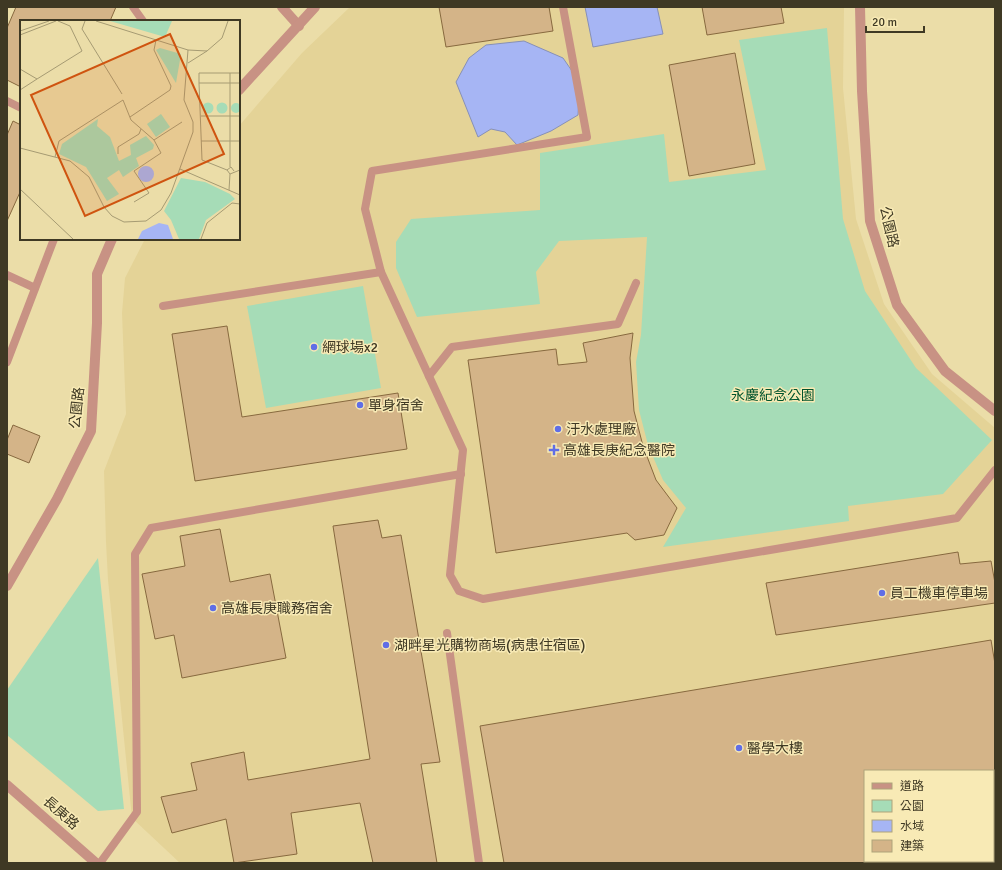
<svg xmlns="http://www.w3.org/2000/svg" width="1002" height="870" viewBox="0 0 1002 870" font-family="Signika,'Noto Sans TC',sans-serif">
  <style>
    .built { fill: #e4d397; fill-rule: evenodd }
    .green { fill: #a6dcb7 }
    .water { fill: #a6b5f4; stroke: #8790b6 }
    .building { fill: #d4b488; stroke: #87693f; fill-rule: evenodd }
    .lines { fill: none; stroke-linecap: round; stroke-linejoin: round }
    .lane { stroke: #c89284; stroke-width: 8 }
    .street { stroke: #c89284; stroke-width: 10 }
    .poi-dot { fill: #606ee6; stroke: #f8eab5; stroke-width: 1.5 }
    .labels { text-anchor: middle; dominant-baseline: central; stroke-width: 3; stroke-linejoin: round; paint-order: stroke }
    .street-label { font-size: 14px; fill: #3f3924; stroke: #f8eab5 }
    .poi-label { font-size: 14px; fill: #3f3924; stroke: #f8eab5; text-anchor: start }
    .park-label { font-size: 14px; fill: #01542d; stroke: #f8eab5 }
    .inset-road { fill: none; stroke: #a69b73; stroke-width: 1 }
    .view { fill: #cf5410; fill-opacity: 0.15; stroke: #cf5410; stroke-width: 2 }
    .inset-edge { fill: none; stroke: #3f3924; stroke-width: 2 }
  </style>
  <rect width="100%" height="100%" fill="#ebdda8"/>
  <path class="built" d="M350 7H844L843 88 856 219 884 304 932 374 995 428V863H180L132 818 108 580 106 542 104 471 126 414 122 313 125 278 145 239H239V126L302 53ZM865 771H993V861H865Z"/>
  <g class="green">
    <polygon points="827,28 843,219 865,291 916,368 992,440 943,494 848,506 849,521 663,547 686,508 663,480 648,445 639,410 636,362 641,335 647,237 559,241 536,272 540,304 417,317 396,268 396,242 411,219 540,210 540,153 664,134 669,182 766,170 739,40"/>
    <polygon points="363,286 381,388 266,408 247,306"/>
    <polygon points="98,558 124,809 98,811 7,735 7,690"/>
  </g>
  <g class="water">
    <polygon points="585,7 657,7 663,34 593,47"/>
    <polygon points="524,41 563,58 572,71 579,94 578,115 551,131 517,145 505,132 491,129 478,137 456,82 469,58 486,45"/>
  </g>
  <g class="building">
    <polygon points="16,7 116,7 110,21 21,21 21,87 7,80 7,28"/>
    <polygon points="439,7 549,7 553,31 446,47"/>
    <polygon points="702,7 781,7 784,23 707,35"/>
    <polygon points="735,53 755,164 689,176 669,65"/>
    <polygon points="13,121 21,125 21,190 7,221 7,135"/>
    <polygon points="227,326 242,417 398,393 407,449 195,481 172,334"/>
    <polygon points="633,333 630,358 634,411 643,446 656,480 677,508 664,535 635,540 627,533 496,553 468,360 556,349 558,365 587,362 583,343"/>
    <polygon points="13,425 40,436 29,463 7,454 7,440"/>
    <polygon points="378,520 382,538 401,535 440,762 421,764 437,863 373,863 360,803 291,813 297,854 234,863 226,819 172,833 161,797 197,790 191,763 244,752 248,780 370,759 333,526"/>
    <polygon points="220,529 230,582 270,574 286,658 182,678 174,635 155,639 142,574 185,566 180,536"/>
    <polygon points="958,552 960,564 991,561 995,583 995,603 776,635 766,583"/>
    <path d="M991 640 995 664V863H504L480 726ZM865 771H993V861H865Z"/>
  </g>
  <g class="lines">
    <g class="lane">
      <polyline points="133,7 143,21"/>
      <polyline points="563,7 587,137 372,171 365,209 381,272 463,450 450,575 459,591 483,599 957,518 995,470"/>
      <polyline points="7,101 21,108"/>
      <polyline points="7,275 35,288"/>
      <polyline points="163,306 381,272"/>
      <polyline points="7,362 54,239"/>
      <polyline points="429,376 452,347 618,324 636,283"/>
      <polyline points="447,633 479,863"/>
      <polyline points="100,863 137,812 135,554 151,528 461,474"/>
    </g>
    <g class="street">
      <polyline points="282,7 299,26"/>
      <polyline points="860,7 862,91 870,221 897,305 945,371 995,411"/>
      <polyline points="239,90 315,7"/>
      <polyline points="7,586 57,499 91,431 97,323 97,274 112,239"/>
      <polyline points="7,785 96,863"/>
    </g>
  </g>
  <g class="poi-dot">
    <circle cx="314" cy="347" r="4"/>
    <circle cx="360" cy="405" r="4"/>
    <circle cx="558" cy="429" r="4"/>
    <path d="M552 444h4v4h4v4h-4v4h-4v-4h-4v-4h4z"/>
    <circle cx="882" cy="593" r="4"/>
    <circle cx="213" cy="608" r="4"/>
    <circle cx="386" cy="645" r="4"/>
    <circle cx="739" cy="748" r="4"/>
  </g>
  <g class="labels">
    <g class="street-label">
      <text transform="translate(889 227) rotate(77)">公園路</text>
      <text transform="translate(77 408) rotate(-84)">公園路</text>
      <text transform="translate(61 813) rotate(41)">長庚路</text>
    </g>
    <g class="poi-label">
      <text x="322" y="347">網球場x2</text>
      <text x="368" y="405">單身宿舍</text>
      <text x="566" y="429">汙水處理廠</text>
      <text x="563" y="450">高雄長庚紀念醫院</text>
      <text x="890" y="593">員工機車停車場</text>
      <text x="221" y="608">高雄長庚職務宿舍</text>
      <text x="394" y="645">湖畔星光購物商場(病患住宿區)</text>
      <text x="747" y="748">醫學大樓</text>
    </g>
    <g class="park-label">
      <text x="773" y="395">永慶紀念公園</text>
    </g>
  </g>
  <g transform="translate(20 20)">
    <rect width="220" height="220" fill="#ebdda8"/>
    <path d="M90 1H152L145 17ZM140 28 161 34 156 63 136 30ZM196.5 88a5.5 5.5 0 1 1 11 0a5.5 5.5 0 1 1-11 0ZM182.5 88a5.5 5.5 0 1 1 11 0a5.5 5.5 0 1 1-11 0ZM211 88a5 5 0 1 1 10 0a5 5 0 1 1-10 0ZM141 94 150 107 136 117 127 104ZM78 99 77 106 90 117 99 141 111 135 110 125 126 116 134 125 133 129 116 138 119 146 103 157 99 150 87 158 99 174 87 181 66 147 39 134 42 124ZM161 158 185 162 210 174 215 179 186 200 179 219H159L151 200 144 191Z" fill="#a6dcb7"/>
    <path d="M118 154a8 8 0 1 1 16 0a8 8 0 1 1-16 0ZM139 203 148 205 153 219H118L122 211Z" fill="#a6b5f4"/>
    <path class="inset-road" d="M65 1 62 9 102 74M76 1 168 30 187 31 202 18 208 1M0 11 29 1M0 15 36 1M168 43 187 31M0 49 17 59 62 31 50 6 38 1M210 53V147M179 63V53H220M0 70 17 59M181 96H220M110 97 150 70 151 66 134 30 136 20M134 120 162 102M181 121H220M0 128 50 141 69 157 84 187 92 196 104 202 126 201 141 190 151 173 173 112V102L164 80 168 30M98 134V127L119 114 121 109M35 137 39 121 103 80 111 100 134 120 141 133 114 151 129 173 114 182M160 149 220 175M207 150 182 140 179 63H220M214 151 211 147 207 150 210 154 220 150M0 169 53 219M209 170 210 154M181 219 187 203 212 183 220 184"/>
    <path class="view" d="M150 14 204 134 65 196 11 75Z"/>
    <rect width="220" height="220" class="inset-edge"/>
  </g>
  <rect width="1002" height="870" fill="none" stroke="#3f3924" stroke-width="16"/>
  <rect x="864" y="770" width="130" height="92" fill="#f8eab5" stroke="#aea37b"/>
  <rect x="872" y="783" width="20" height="6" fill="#c89284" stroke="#aea37b"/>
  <text x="900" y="790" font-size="12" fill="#3f3924">道路</text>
  <rect x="872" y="800" width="20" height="12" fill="#a6dcb7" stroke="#aea37b"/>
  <text x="900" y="810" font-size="12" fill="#3f3924">公園</text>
  <rect x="872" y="820" width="20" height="12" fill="#a6b5f4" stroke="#aea37b"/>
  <text x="900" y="830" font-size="12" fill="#3f3924">水域</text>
  <rect x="872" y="840" width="20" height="12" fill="#d4b488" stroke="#aea37b"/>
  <text x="900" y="850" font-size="12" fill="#3f3924">建築</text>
  <path d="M866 26v6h58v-6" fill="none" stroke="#3f3924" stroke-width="2"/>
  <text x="872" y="26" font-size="12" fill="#3f3924" stroke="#f8eab5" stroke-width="3" paint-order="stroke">20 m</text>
</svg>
